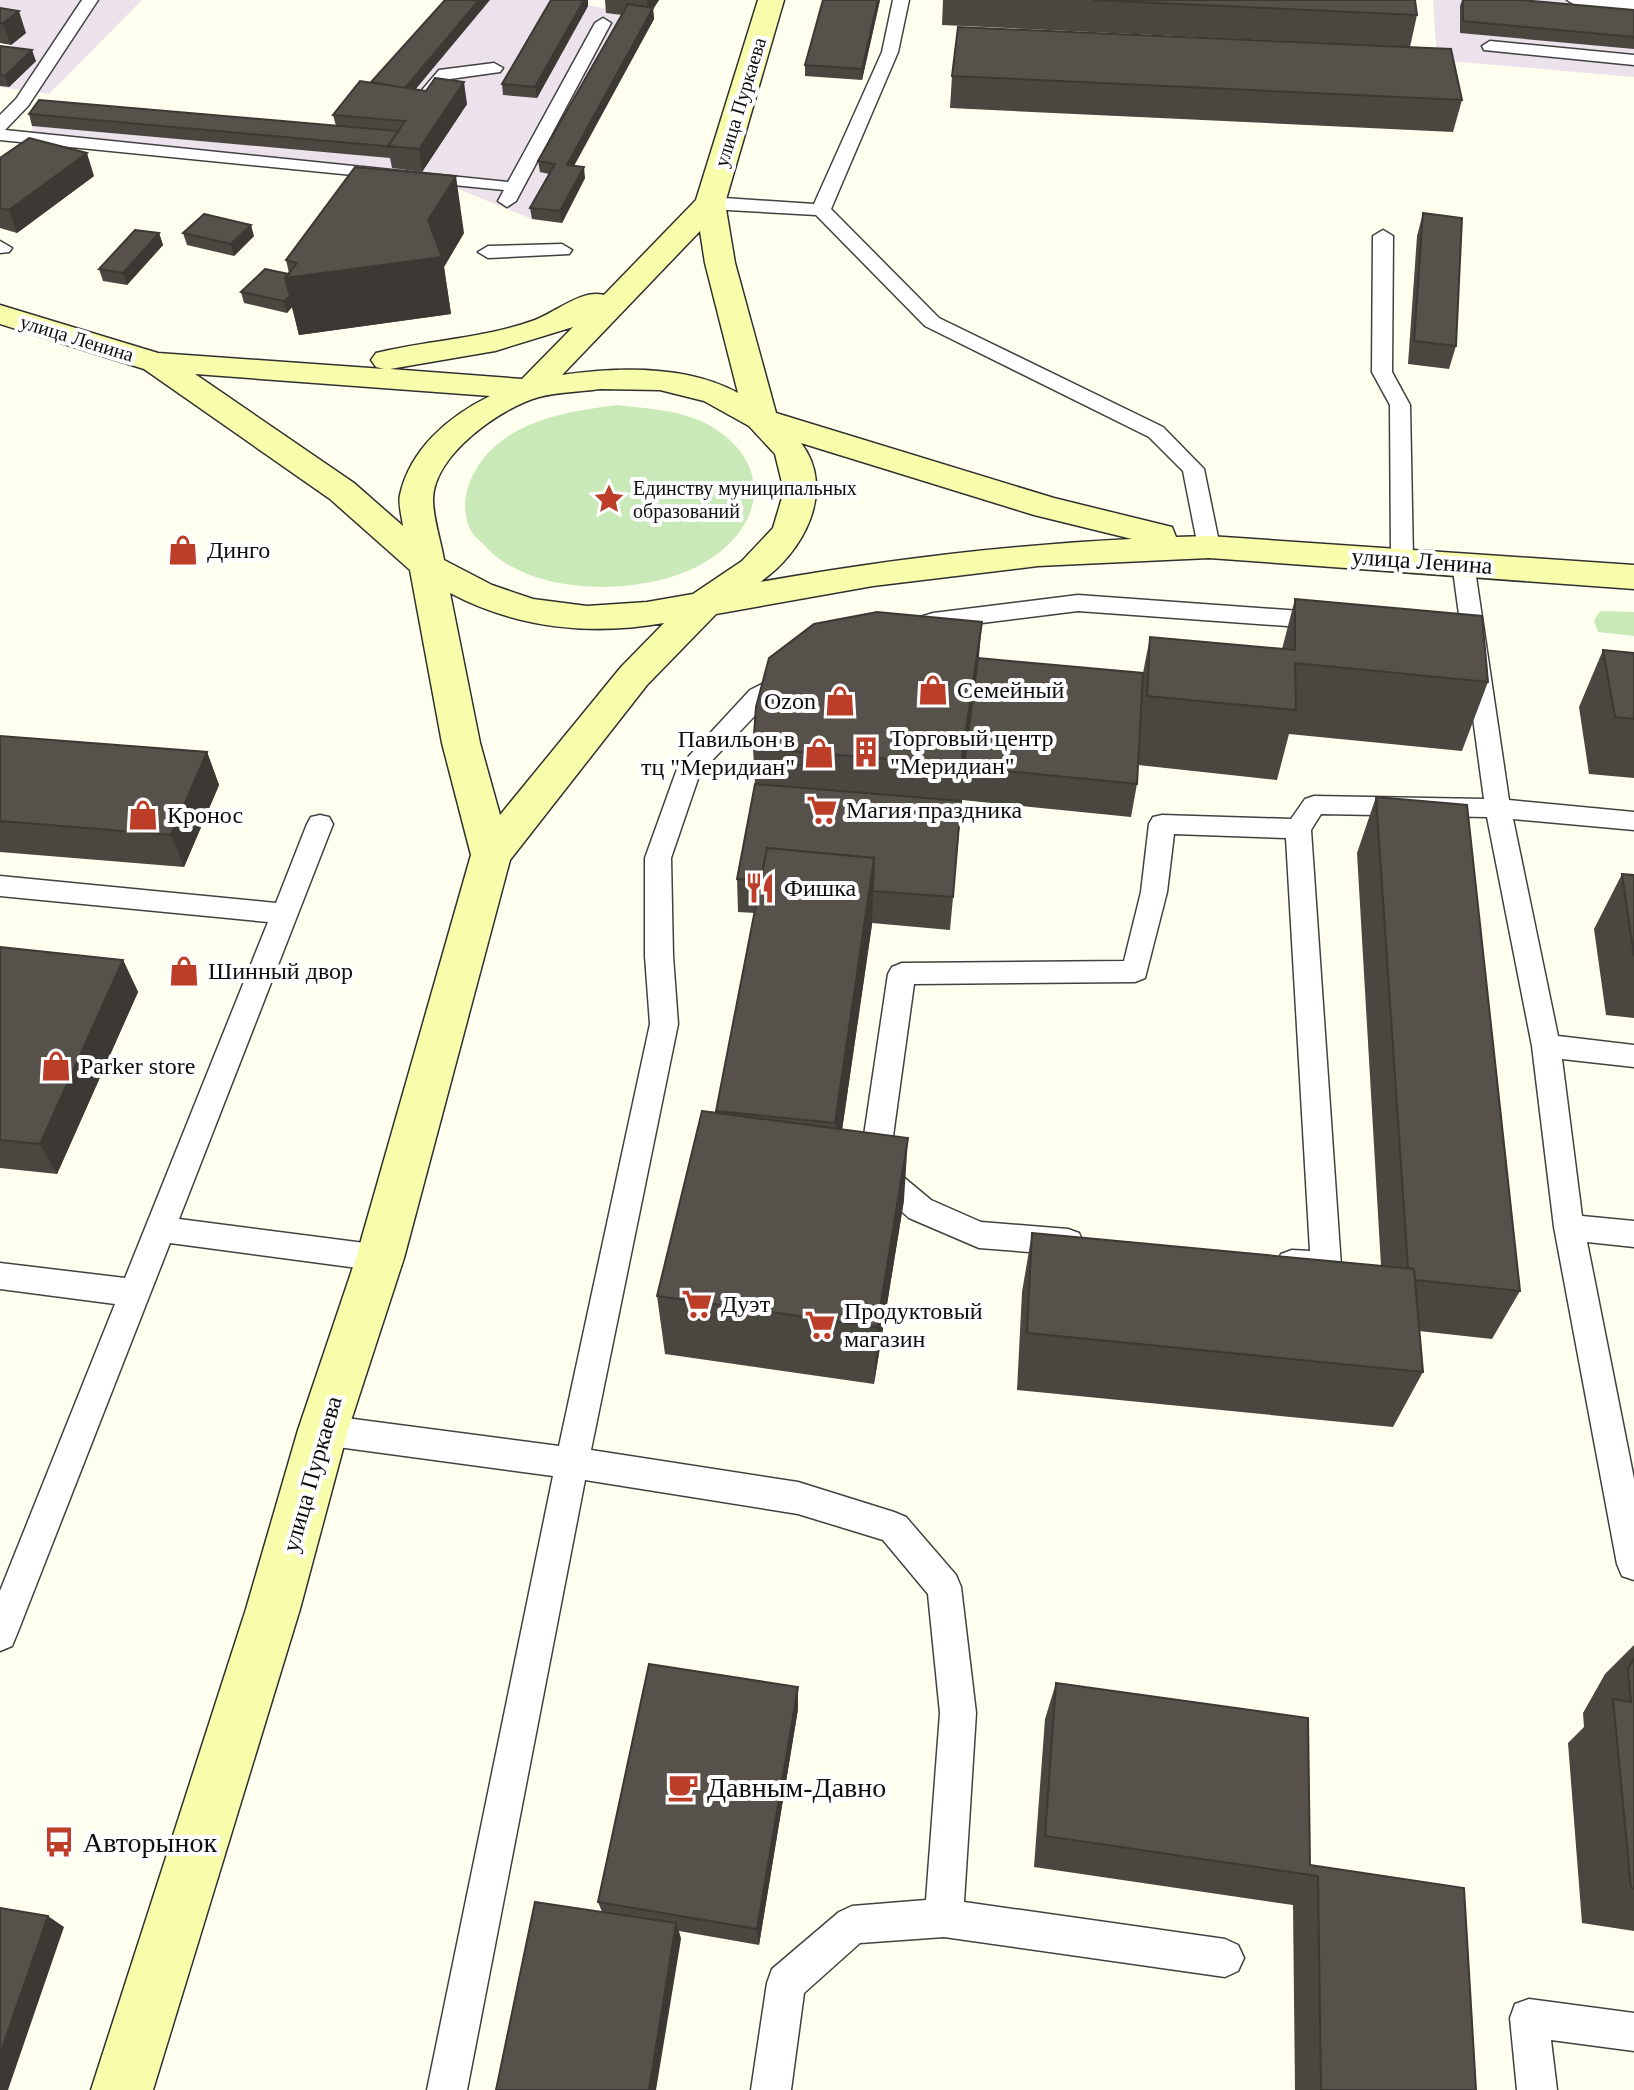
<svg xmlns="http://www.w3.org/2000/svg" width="1634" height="2090" viewBox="0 0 1634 2090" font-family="'Times New Roman',serif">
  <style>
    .industrial { fill: #ece2eb }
    .green { fill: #c9e9b9 }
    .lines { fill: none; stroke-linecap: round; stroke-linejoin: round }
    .lane-casing { stroke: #414141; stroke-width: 3 }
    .secondary-casing { stroke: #303030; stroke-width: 3 }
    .lane { fill: #fff; fill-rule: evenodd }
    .secondary { fill: #f7fdab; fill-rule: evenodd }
    .wall { fill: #4a4640 }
    .shaded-wall { fill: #3c3934 }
    .building { fill: #56514a; stroke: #3c3934; stroke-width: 2 }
    .labels { text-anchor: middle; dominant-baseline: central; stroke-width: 8; stroke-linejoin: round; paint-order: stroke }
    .far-street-label { font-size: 20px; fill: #0e0e0e; stroke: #fff }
    .far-poi-label { font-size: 20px; fill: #0e0e0e; stroke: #fff; text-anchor: start }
    .poi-label { font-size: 24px; fill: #0e0e0e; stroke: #fff; text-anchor: start }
    .street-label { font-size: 24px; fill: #0e0e0e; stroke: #fff }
    .near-poi-label { font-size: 28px; fill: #0e0e0e; stroke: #fff; text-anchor: start }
  </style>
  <rect width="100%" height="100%" fill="#ffffef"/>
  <g class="industrial">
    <polygon points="0,0 142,0 49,94 0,87 0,54 26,33 0,27"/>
    <polygon points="457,0 559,0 609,9 607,13 654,19 569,176 585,178 562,223 532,219 448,185 34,143 32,126 43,112 338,137"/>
    <polygon points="1433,0 1634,0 1634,77 1437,60"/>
  </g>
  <g class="green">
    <path d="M617 405C650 409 688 410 717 430 770 466 764 522 713 557 657 597 535 600 486 547 482 542 473 536 470 529 462 512 465 492 472 477 498 422 563 412 617 405Z"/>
    <polygon points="1600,611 1634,612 1634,636 1598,632 1594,621"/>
  </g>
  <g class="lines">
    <g class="lane-casing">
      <g id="lane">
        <polygon points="82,0 98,0 28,106 5,130 508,182 595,23 603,18 611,23 516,201 507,207 498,201 504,190 0,140 0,115 16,99"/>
        <polygon points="893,0 909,0 898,52 831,209 939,318 1163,427 1204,469 1220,547 1217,552 1201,552 1198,547 1183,471 1149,437 925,326 816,215 710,209 701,203 710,197 814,204 882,52"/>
        <polygon points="1567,0 1634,0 1634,10 1575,5"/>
        <polygon points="1490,41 1634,55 1634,65 1484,50 1482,46"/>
        <polygon points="494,63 503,68 500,72 450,79 421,113 409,113 406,109 439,70"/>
        <polygon points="1383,230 1393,236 1392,372 1410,405 1413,559 1410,564 1394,564 1391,559 1390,405 1372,372 1373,236"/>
        <polygon points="0,241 12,248 9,252 0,253"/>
        <polygon points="562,244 572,250 569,254 488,258 478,252 488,246"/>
        <path d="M1463 556 1471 558 1474 563 1509 800 1634 812V830L1513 819 1558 1036 1634 1045V1067L1562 1059 1582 1216 1634 1221V1247L1587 1242 1634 1479V1580L1622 1576 1617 1564 1554 1227 1532 1046 1487 817 1321 814 1311 830 1341 1266 1337 1275C1320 1281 1298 1278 1281 1272L1277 1263 1281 1254 1292 1250 1310 1251 1286 838 1174 834 1167 892 1145 978 1135 982 914 984 889 1165 931 1200 981 1222 1068 1229 1079 1233 1083 1242 1079 1251 1068 1255 979 1248 909 1218 864 1178 859 1169 888 974 892 967 902 963 1124 961 1141 892 1149 824 1153 817 1162 815 1291 819 1305 799 1314 796 1484 799 1452 563 1455 558Z"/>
        <polygon points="1078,595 1328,613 1336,616 1340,621 1336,626 1328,629 1078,611 934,629 912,635 904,632 900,627 904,622 933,613"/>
        <polygon points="790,670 798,672 802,678 798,684 768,702 700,773 671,858 673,956 678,1024 591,1450 798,1482 894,1512 906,1517 956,1575 961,1587 976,1713 964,1902 1225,1939 1238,1945 1244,1958 1238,1971 1225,1977 944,1937 860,1943 804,1993 791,2090 751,2090 767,1983 772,1969 839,1912 852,1906 926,1900 940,1713 928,1594 883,1540 798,1514 585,1480 467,2090 427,2090 553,1476 323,1445 312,1441 307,1430 312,1419 323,1415 559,1446 650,1024 645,956 645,858 677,769 750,690"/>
        <polygon points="320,815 329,817 333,824 179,1219 380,1245 391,1249 395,1258 391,1267 380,1271 170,1243 17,1634 12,1646 0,1651 0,1591 115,1304 0,1289 0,1263 125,1278 268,922 0,896 0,876 276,903 307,824 311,817"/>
        <polygon points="1529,1999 1634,2013 1634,2051 1551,2040 1557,2090 1517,2090 1510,2018 1515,2004"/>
      </g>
    </g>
    <g class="secondary-casing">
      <path id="secondary" d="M758 0H784L725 203 735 263 776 413 1054 498 1172 527 1176 537 1209 536 1634 565V589L1209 558 1038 566 873 586 716 614 647 685 510 860 404 1258 348 1430 300 1609 153 2090H91L246 1609 298 1430 356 1258 471 855 442 743 410 570 330 499 144 369 0 324V305L158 353 384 369 376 367 371 360 376 353C429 340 483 339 535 320 556 312 582 289 604 295L696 200ZM700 231 705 263 738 393C687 365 617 367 562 375ZM573 327 522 379 390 369 495 351ZM195 374 490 396C449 416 410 449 400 495 398 504 402 517 403 526L354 483ZM600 389 660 390 704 401 749 426 775 454 784 491 773 528 742 561 693 594 647 602 587 606 533 599 492 585 444 560C441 541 433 519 433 499 434 455 500 408 539 397 558 392 580 392 600 389ZM801 443 1034 515 1132 539C1007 545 884 560 760 582 803 553 837 490 801 443ZM450 593C516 628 590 636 664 623L621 667 500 815 480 743Z"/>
    </g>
    <use href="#lane" class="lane"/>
    <use href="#secondary" class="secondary"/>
  </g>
  <g class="wall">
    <polygon points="551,0 588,0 588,6 537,98 503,95 502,84"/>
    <polygon points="605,0 659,0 653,9 654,19 574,166 585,178 562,223 532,219 530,208 549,174 540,172 538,161 622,15 606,13"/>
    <polygon points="823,0 880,0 862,80 805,76 805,65"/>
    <polygon points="943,0 1415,0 1417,15 1410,47 942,25"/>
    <polygon points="1462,0 1521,0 1634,10 1634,49 1460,33 1460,6"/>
    <polygon points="0,8 26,33 11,45 0,43"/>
    <polygon points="0,46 36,61 9,87 0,86"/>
    <polygon points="952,76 1462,100 1453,132 950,108"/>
    <polygon points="416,89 467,104 422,172 392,168 390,158 32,126 29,114 336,126 333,115"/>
    <polygon points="0,158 94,176 17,233 0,228"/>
    <polygon points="1423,213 1456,346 1449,369 1408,364 1417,236"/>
    <polygon points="159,233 163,245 127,285 103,281 99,269"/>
    <polygon points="183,233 254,236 234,256 187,245"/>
    <polygon points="464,233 444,267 451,314 299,335 292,307 287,313 244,303 241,292 289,273 286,260"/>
    <polygon points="1295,599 1488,682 1462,751 1289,734 1277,780 1138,765 1137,784 1131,817 962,800 950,930 872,923 842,1130 904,1200 874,1384 665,1354 657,1296 716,1113 755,913 738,912 737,879 755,784 753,748 982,622 978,658 1143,673 1150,637 1282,649"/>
    <polygon points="1603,650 1634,653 1634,778 1589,774 1579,707"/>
    <polygon points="0,736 207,752 219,785 184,867 0,852"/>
    <polygon points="1376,797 1520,1291 1492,1339 1419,1331 1423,1372 1393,1427 1017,1390 1022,1292 1032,1233 1381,1266 1357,853"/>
    <polygon points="1622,874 1634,875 1634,1018 1606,1015 1594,929"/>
    <polygon points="0,947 123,960 138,992 57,1174 0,1168"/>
    <polygon points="1634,1645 1634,1931 1582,1923 1568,1743 1584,1727 1583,1713 1605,1674"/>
    <polygon points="1056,1683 1310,1865 1476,2090 1295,2090 1293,1905 1034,1867 1045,1719"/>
    <polygon points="798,1709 759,1945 679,1931 681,1939 602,1912 598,1902"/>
  </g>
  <g class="shaded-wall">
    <polygon points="479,0 490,0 400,108 398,97"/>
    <polygon points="584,0 588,0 588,6 537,98 535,87"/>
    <polygon points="647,0 659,0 653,9 654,19 568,176 567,165 648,17"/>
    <polygon points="878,0 880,0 862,80 862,69"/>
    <polygon points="19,11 26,33 11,45 3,23"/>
    <polygon points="32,50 36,61 9,87 5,76"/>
    <polygon points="464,82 467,104 422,172 419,149"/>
    <polygon points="87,153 94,176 17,233 9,210"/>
    <polygon points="584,167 585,178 562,223 560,211"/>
    <polygon points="456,176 464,233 444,267 451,314 299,335 292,307 287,313 284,301 285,278 428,220"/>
    <polygon points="251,225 254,236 234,256 231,244"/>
    <polygon points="159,233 163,245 127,285 123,273"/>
    <polygon points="982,622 976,691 964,771 965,765 961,765"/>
    <polygon points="207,752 219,785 184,867 171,835"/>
    <polygon points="874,858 872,925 834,1185 835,1123"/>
    <polygon points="123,960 138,992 57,1174 40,1144"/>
    <polygon points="908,1138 904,1200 874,1384 877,1327"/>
    <polygon points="798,1687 798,1709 759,1945 757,1929"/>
    <polygon points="48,1916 64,1927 8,2090 0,2090 0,2054"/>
    <polygon points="676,1923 681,1939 656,2090 649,2090"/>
  </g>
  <g class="building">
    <polygon points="445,0 479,0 405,88 371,82"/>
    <polygon points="551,0 584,0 535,87 502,84"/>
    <polygon points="823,0 878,0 862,69 805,65"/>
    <polygon points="1093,0 1415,0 1417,15"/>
    <polygon points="1463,0 1521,0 1634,10 1634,37 1463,21"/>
    <polygon points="628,4 653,8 567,165 584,167 560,211 530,208 555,164 538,161"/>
    <polygon points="0,8 19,11 3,23 0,23"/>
    <polygon points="958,27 1451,49 1462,100 952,76"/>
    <polygon points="0,46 32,50 5,76 0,75"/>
    <polygon points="435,78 464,82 419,149 388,146 405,121 333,115 360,81 426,91"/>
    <polygon points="39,100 398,131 388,146 395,147 29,114"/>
    <polygon points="29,138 87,153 9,210 0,208 0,158"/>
    <polygon points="355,167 456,176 428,220 442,257 285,278 297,263 286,260"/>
    <polygon points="1423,213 1462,218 1456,346 1414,341"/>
    <polygon points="204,214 251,225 231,244 183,233"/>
    <polygon points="135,230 159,233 123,273 99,269"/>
    <polygon points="265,269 289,274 285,278 290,296 284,301 241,292"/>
    <polygon points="1295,599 1482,616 1488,682 1295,663 1296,710 1147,696 1150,637 1295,650"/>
    <polygon points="877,612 982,622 962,756 965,765 753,748 756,707 769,658 814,624"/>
    <polygon points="1603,650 1634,653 1634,719 1615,717"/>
    <polygon points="978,658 1143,673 1137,784 964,767"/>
    <polygon points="0,736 207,752 171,835 0,821"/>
    <polygon points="755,784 961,801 953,897 873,891 874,858 767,848 761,881 737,879"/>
    <polygon points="1376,797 1467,805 1520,1291 1415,1280 1414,1269 1408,1268"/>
    <polygon points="767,848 874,858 835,1123 716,1111"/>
    <polygon points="1622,874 1634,875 1634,956"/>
    <polygon points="0,947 123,960 40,1144 0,1140"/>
    <polygon points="702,1111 908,1138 877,1327 657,1296"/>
    <polygon points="1032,1233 1414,1269 1423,1372 1027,1333"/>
    <polygon points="1634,1658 1634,1889 1631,1888 1613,1699 1631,1702 1628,1669"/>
    <polygon points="649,1664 798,1687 757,1929 598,1902"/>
    <polygon points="1056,1683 1308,1718 1310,1865 1464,1888 1476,2090 1321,2090 1318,1876 1045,1836"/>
    <polygon points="535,1902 676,1923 649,2090 496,2090"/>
    <polygon points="0,1908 48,1916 0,2054"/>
  </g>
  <defs>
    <g id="sight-bare" transform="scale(2.4)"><path d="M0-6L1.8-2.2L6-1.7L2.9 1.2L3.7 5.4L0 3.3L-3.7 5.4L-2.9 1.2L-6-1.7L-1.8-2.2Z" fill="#bc3d28" stroke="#fff" stroke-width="2.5" paint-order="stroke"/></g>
    <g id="shop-bare" transform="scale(2.4)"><path d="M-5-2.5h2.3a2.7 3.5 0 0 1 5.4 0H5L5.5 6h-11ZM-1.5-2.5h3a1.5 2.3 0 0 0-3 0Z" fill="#bc3d28" stroke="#fff" stroke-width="2.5" paint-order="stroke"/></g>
    <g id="building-bare" transform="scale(2.4)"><path d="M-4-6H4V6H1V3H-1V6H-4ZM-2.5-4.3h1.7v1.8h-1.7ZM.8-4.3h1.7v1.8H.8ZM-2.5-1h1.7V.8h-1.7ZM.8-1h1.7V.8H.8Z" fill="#bc3d28" stroke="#fff" stroke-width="2.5" paint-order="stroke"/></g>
    <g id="supermarket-bare" transform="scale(2.4)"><path d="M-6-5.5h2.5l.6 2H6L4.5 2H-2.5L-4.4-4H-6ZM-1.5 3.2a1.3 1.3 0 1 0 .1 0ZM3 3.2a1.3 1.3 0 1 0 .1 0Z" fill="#bc3d28" stroke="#fff" stroke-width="2.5" paint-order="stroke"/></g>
    <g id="restaurant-bare" transform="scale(2.4)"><path d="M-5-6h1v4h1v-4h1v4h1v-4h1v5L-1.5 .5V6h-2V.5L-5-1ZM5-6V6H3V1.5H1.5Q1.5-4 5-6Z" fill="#bc3d28" stroke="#fff" stroke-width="2.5" paint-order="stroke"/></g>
    <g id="cafe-bare" transform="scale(2.4)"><path d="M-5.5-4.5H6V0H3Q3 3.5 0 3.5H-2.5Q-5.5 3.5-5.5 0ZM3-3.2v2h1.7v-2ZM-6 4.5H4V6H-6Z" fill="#bc3d28" stroke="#fff" stroke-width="2.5" paint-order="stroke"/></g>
    <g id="bus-bare" transform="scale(2.4)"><path d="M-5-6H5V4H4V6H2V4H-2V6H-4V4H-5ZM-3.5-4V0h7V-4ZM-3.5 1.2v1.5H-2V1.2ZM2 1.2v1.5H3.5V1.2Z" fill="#bc3d28" stroke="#fff" stroke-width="2.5" paint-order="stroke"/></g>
  </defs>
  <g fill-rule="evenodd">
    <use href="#sight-bare" x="609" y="499"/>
    <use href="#shop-bare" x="183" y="550"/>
    <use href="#shop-bare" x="933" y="690"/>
    <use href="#shop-bare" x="840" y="701"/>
    <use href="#building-bare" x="866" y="752"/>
    <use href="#shop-bare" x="819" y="753"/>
    <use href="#supermarket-bare" x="822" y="810"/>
    <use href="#shop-bare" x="143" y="815"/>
    <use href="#restaurant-bare" x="760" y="888"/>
    <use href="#shop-bare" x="184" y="971"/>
    <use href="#shop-bare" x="56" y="1066"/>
    <use href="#supermarket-bare" x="697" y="1304"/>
    <use href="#supermarket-bare" x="820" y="1325"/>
    <use href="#cafe-bare" x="683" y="1787"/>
    <use href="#bus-bare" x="59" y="1842"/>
  </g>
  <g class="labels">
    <g class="far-street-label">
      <text transform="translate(740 102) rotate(-73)">улица Пуркаева</text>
      <text transform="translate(77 338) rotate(17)">улица Ленина</text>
    </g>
    <g class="far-poi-label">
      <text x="633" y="488">Единству муниципальных<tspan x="633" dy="23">образований</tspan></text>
    </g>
    <g class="poi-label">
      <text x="207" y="550">Динго</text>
      <text x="957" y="690">Семейный</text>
      <text x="816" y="701" text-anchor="end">Ozon</text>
      <text x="890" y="738">Торговый центр<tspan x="890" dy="28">"Меридиан"</tspan></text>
      <text x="795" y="739" text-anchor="end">Павильон в<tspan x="795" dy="28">тц "Меридиан"</tspan></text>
      <text x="846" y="810">Магия праздника</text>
      <text x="167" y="815">Кронос</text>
      <text x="784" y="888">Фишка</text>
      <text x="208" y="971">Шинный двор</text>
      <text x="80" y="1066">Parker store</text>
      <text x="721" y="1304">Дуэт</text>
      <text x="844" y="1311">Продуктовый<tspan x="844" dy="28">магазин</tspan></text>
    </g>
    <g class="street-label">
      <text transform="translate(1422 561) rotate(4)">улица Ленина</text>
      <text transform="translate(312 1474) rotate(-74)">улица Пуркаева</text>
    </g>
    <g class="near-poi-label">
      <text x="707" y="1787">Давным-Давно</text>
      <text x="83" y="1842">Авторынок</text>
    </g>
  </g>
</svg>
